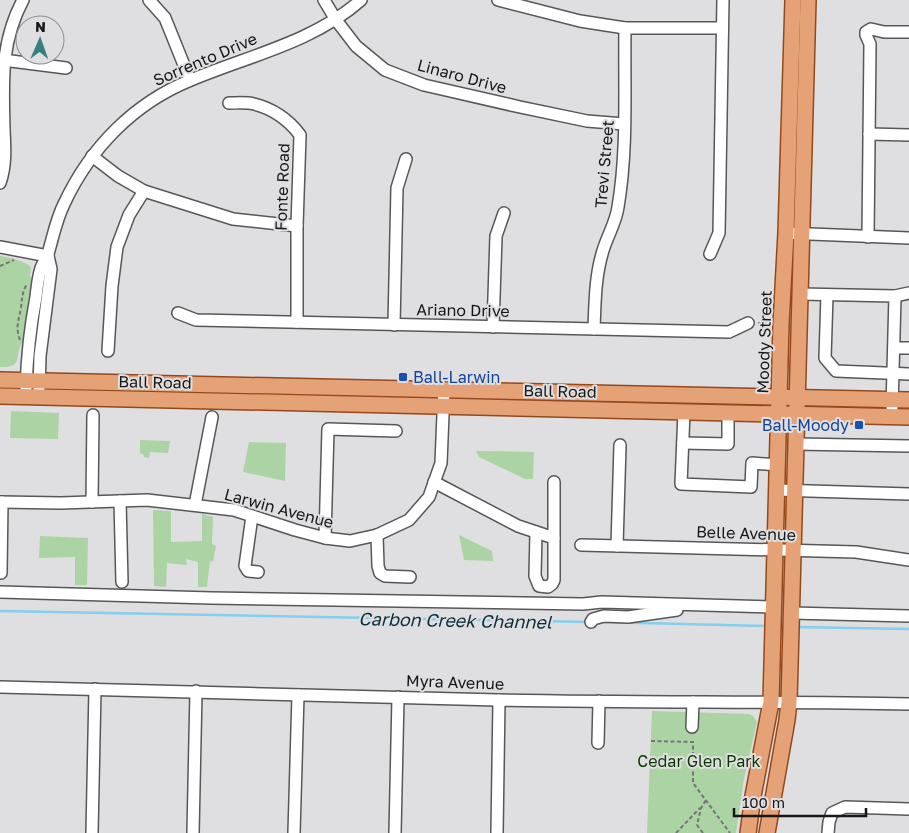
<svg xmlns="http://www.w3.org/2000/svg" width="909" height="833" viewBox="0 0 909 833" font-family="'Golos Text',sans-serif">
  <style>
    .green { fill: #abd3a3 }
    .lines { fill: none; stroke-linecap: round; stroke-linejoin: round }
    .stream { stroke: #85ceed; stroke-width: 2.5 }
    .minor-casing { stroke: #575759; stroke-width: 14 }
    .major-casing { stroke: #93491b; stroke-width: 18 }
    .path { stroke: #757576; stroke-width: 2; stroke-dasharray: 4 2.5; stroke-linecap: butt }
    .minor { stroke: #fff; stroke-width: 11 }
    .major { stroke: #e6a277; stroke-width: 15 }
    .transit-dot { fill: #1a4fb4; stroke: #dfdfe2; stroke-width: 2 }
    .labels { text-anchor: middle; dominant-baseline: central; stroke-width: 4; stroke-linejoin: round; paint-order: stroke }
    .street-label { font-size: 16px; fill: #171718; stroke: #dfdfe2 }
    .transit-label { font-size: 16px; fill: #164399; stroke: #dfdfe2; text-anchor: start }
    .park-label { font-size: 16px; fill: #0c3703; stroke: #dfdfe2 }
    .water-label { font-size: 18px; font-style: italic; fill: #0c2f3c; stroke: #dfdfe2 }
  </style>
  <rect width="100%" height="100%" fill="#dfdfe2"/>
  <g class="green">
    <path d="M0 256C9 257 25 261 31 267L30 276 33 280 23 342C13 355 25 368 0 367Z"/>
    <polygon points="11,411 59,413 58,439 10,438"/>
    <polygon points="140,440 170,441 168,453 150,452 149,458 144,457 143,454 140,453"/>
    <polygon points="249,442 286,443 285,481 243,472"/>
    <polygon points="476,451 534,452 533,479 525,479 479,457"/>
    <polygon points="153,510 171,511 171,542 202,541 202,514 213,517 212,544 216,546 213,562 210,561 207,587 198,587 198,562 186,559 187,565 167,563 166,587 154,586"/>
    <polygon points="459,535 492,551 493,561 464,560"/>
    <polygon points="40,536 88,538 87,585 75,585 75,557 39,558"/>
    <polygon points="652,711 749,714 753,716 757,722 744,779 736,833 647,833"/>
  </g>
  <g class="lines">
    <g class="stream">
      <polyline points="0,611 588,622"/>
      <polyline points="601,622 768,626"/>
      <polyline points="796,627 909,629"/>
    </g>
    <g class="minor-casing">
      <g id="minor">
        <polyline points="149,0 165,18 190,80"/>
        <polyline points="324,0 336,20 356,46 385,70 424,85 520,107 587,121 624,124"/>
        <polyline points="498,0 580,21 625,28 722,28"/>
        <polyline points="3,60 66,68"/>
        <path d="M229 103C237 103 246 102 254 104 272 108 289 120 300 135L297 226V322"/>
        <polyline points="869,134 909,135"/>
        <polyline points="92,156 118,176 144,191 233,219 297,226"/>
        <path d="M0 183C6 166 5 148 4 130 3 82 0 43 23 0"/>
        <polyline points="786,233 909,238"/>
        <polyline points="868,237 870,44 866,35 866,32 871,29 884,32 909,32"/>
        <polyline points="0,247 48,256"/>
        <polyline points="710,254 719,233 723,0"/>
        <polyline points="801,294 895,296 892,408"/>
        <polyline points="827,295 825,358 836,371 909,374"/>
        <polyline points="895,296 909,293"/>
        <polyline points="178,313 196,320 729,332 748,323"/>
        <polyline points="394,325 397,188 406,159"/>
        <polyline points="493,327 496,236 504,213"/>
        <path d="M594 329C595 304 595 278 602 254 606 238 616 223 618 207 628 148 624 87 625 28"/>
        <polyline points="894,348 909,348"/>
        <polyline points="108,351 112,286 117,247 129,215 144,191"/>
        <path d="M26 388C27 357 30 328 36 297 37 288 38 277 41 268 43 263 46 259 48 254 53 237 56 220 64 204 90 148 134 103 191 80 248 56 314 42 361 0"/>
        <polyline points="39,388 40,356 51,269 48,256"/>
        <polyline points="684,412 681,484 751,487 752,463 778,465"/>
        <polyline points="683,443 728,444 728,413"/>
        <polyline points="796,444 909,446"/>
        <polyline points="434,482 518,526 554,538 554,482"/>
        <polyline points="777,490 909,494"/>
        <polyline points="120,501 122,582"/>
        <polyline points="0,502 61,503 147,500 234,510 295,530 325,538 350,541 377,535 409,520 429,497 441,463 444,390"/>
        <polyline points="92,502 93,415"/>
        <polyline points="195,505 212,417"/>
        <polyline points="252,516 245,566 248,571 258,572"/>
        <polyline points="536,532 535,576 539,586 548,587 552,584 554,580 554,538"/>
        <polyline points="377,535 378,566 380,573 385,576 410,577"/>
        <polyline points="325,538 328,429 396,431"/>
        <polyline points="581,545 856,552 909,560"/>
        <polyline points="617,546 620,445"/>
        <polyline points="1,573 2,502"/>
        <polyline points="0,592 211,598 583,604 602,602 773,607"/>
        <polyline points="792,613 909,616"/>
        <polyline points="591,622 593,619 604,616 628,617 677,610"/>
        <path d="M0 687C166 691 332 696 498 700 635 703 772 701 909 704"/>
        <polyline points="692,727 693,702"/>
        <polyline points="598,743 599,701"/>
        <polyline points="92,833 95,689"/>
        <polyline points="193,833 196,691"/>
        <polyline points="294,833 298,695"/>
        <polyline points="395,833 398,697"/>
        <polyline points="497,833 499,700"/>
        <polyline points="828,833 829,822 832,813 845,807 909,809"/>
      </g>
    </g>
    <g class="major-casing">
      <g id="major">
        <polyline points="0,380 909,400"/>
        <polyline points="0,396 909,417"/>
        <polyline points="748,833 753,796 771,702 781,324 786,233 793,0"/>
        <polyline points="767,833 787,720 789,702 808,0"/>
      </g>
    </g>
    <g class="path">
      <polyline points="0,266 14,260"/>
      <polyline points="758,323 770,324"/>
      <path d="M20 340C15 327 19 320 21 308 22 299 22 292 27 284"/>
      <polyline points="651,741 693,742 693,783 730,833"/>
      <polyline points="676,833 700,808"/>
      <polyline points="703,833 697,825 701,808 706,800"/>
    </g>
    <use href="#minor" class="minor"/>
    <use href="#major" class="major"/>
  </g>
  <g class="transit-dot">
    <rect x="398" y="372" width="10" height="10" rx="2.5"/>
    <rect x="854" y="420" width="10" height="10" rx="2.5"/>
  </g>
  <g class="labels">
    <g class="street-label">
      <text transform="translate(205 59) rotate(-23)">Sorrento Drive</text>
      <text transform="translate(462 76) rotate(15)">Linaro Drive</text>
      <text transform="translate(604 164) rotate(-85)">Trevi Street</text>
      <text transform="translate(282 187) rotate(-88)">Fonte Road</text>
      <text transform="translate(463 310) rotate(1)">Ariano Drive</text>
      <text transform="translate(764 342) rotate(-88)">Moody Street</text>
      <text transform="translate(155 382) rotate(1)">Ball Road</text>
      <text transform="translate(560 391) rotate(1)">Ball Road</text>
      <text transform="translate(279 508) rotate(15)">Larwin Avenue</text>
      <text transform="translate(746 533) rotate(2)">Belle Avenue</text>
      <text transform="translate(455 682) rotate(2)">Myra Avenue</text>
    </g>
    <g class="transit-label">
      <text x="413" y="377">Ball-Larwin</text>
      <text x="849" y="425" text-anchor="end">Ball-Moody</text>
    </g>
    <g class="park-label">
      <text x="699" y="761">Cedar Glen Park</text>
    </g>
    <g class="water-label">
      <text transform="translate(455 620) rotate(1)">Carbon Creek Channel</text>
    </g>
  </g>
  <g transform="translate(40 40) rotate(2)"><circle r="24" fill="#dfdfe2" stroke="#8f8f91"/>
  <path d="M0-4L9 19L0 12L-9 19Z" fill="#37807f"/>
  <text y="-8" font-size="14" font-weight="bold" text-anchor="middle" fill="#171718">N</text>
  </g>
  <path d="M734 808v8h132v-8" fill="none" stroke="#171718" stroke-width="2.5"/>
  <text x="742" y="808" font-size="15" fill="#171718" stroke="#dfdfe2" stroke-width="4" paint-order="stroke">100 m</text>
</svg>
